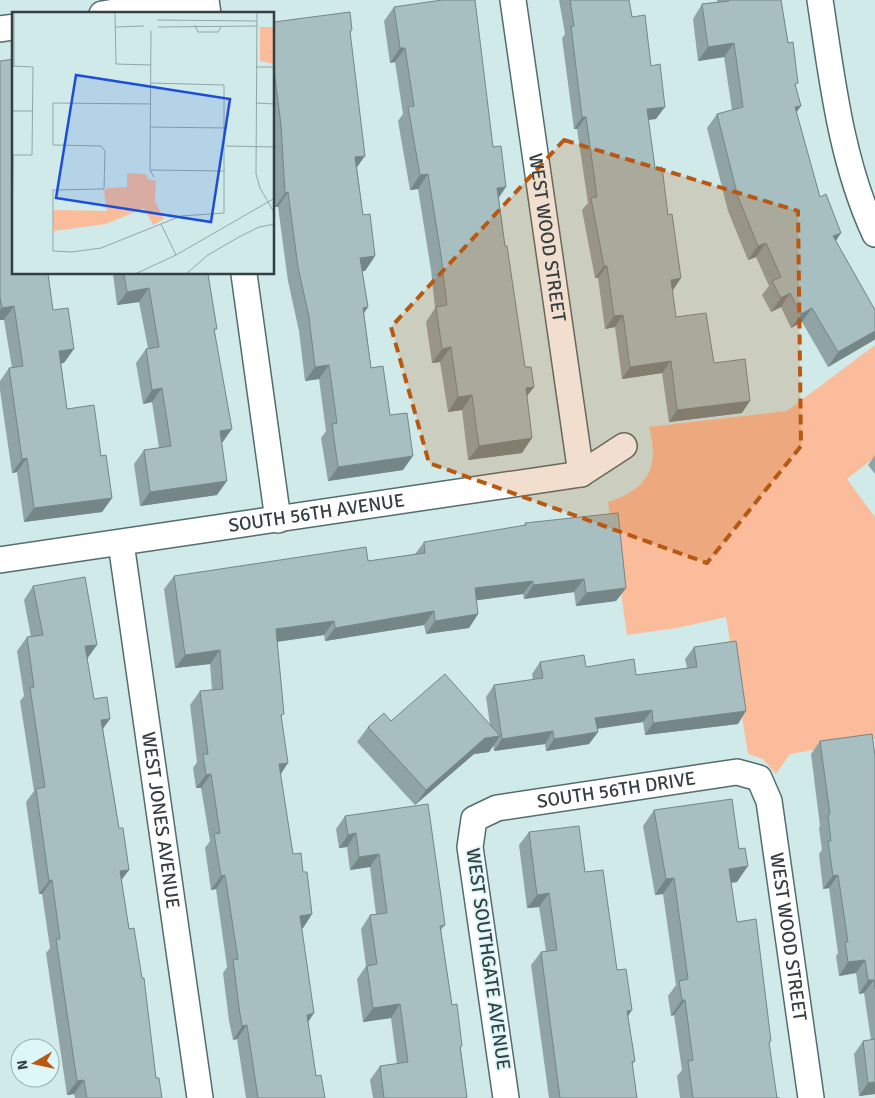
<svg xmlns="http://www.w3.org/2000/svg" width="875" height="1098" viewBox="0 0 875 1098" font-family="Signika,sans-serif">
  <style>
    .green { fill: #fabc9a }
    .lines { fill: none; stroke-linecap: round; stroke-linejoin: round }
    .minor-casing { stroke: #556c6d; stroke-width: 28 }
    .minor { stroke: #fff; stroke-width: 25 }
    .wall { fill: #90a4a5 }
    .shaded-wall { fill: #758686 }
    .building { fill: #a7bfc0; stroke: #758686 }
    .marked { fill: #b85811; fill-opacity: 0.2; stroke: #b85811; stroke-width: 4; stroke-dasharray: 10 6; stroke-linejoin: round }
    .labels { text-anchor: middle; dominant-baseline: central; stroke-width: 4; stroke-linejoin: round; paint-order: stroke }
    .street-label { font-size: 19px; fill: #353f3f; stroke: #ddf7f8 }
    .inset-road { fill: none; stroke: #92a6a6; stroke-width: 1 }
    .view { fill: #1d4ed8; fill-opacity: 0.15; stroke: #1d4ed8; stroke-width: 2.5 }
    .inset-edge { fill: none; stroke: #353f3f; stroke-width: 2.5 }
  </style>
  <rect width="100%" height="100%" fill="#d0eaea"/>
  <path class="green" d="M875 345V457L847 479 875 517V739L790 754 776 774 763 759 748 754 726 617 677 628 627 635 608 502C648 489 660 467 649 427L787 411Z"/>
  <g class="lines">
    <g class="minor-casing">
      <g id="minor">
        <polyline points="206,0 208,14"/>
        <path id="s1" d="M513 0 581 474"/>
        <path d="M820 0C832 79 841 161 875 234"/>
        <polyline points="102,14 193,0"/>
        <polyline points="0,29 14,27"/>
        <polyline points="244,274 278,520"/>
        <path id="s2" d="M121 543 200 1098"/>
        <path id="s3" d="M0 560 581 474 624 446"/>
        <path id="s4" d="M506 1098 470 847 474 819 497 808 737 772 759 778 769 801 811 1098"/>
      </g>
    </g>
    <use href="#minor" class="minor"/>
  </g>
  <g class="wall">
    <polygon points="559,0 629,0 632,17 656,119 648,120 676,317 714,363 742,413 669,422 662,373 622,379 615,327 605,329 598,278 595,278 582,210 588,203 577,129 574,129 562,38 565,34"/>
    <polygon points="717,0 781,0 796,87 801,106 796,112 820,197 836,241 875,310 875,339 874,340 828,367 802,322 791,328 781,307 771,312 762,295 769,286 756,257 748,260 728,211 707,128 717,114 732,110 724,57 698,61 693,19 702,4 717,2"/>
    <polygon points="394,7 499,198 505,246 525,367 534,387 527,396 522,453 468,460 462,410 448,412 440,362 432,363 426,322 435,308 431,270 418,189 410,190 398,121 403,114 395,62 390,63 384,21"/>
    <polygon points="274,22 352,30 350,33 357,167 363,215 375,256 365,271 362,271 368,307 364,313 371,368 390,415 403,470 328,481 321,438 326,431 319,379 305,381 299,331 288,281 278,207 275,207 274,183"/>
    <polygon points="0,61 64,363 61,363 67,409 101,456 112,498 102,512 24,522 17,472 12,473 0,390 0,381 9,368 12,368 4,320 0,320"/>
    <polygon points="113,274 208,274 215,332 222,443 217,495 140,506 134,464 144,450 159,448 152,402 143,404 136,363 146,349 148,348 139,302 117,305"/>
    <polygon points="875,455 875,474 868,465"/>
    <polygon points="525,523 626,588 616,601 576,606 574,592 524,599 523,594 476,600 478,614 469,628 426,634 424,625 325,641 324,635 277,642 282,718 280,774 293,854 303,872 312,914 303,928 301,928 308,1022 316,1076 325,1098 246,1098 237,1039 233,1040 229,1021 223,973 227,967 216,889 211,890 205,848 210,841 201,788 196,788 193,768 197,762 190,705 200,691 212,690 210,664 175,668 164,589 174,576 368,561 415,554 424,542 524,526"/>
    <polygon points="33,586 87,659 94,699 103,728 119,828 129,870 121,880 129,929 156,1078 162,1098 75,1098 74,1094 67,1095 46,953 50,948 42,894 39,894 26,802 34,791 20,701 24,696 17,651 27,637 31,637 24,600"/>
    <polygon points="694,647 738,724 645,735 643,722 597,729 598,732 589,744 546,751 545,744 494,751 493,745 489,752 474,754 415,805 357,742 368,727 391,721 490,725 486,697 494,685 533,680 532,674 540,662 586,667 636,675 687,668 685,659"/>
    <polygon points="820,741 875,756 875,1094 859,1096 854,1054 863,1041 871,1040 864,993 859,994 856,973 839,976 836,956 838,953 829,888 823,889 819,854 822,850 819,828 820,826 811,754"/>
    <polygon points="654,810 737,882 731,883 737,922 771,1041 769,1044 777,1098 780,1098 680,1098 677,1076 682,1070 674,1015 671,1016 668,996 676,985 663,894 655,895 643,826"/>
    <polygon points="345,816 445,925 441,930 452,1005 461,1049 467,1097 467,1098 373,1098 370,1080 380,1066 397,1064 391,1018 363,1022 357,979 366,966 361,929 370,915 376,914 370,867 350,870 347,847 339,848 336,829"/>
    <polygon points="529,832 585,872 617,970 628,1016 635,1061 632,1065 637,1098 549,1098 531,965 541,952 546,951 539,907 527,908 519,845"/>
  </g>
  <g class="shaded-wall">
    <polygon points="734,43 724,57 698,61 708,47"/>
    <polygon points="400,48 405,48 395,62 390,63"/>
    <polygon points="801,106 791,120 795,107"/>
    <polygon points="665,107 656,119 638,121 647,109"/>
    <polygon points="582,117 586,117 577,129 574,129"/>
    <polygon points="365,156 355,170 355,157"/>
    <polygon points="428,174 418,189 410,190 420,175"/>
    <polygon points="506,187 496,202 497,188"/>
    <polygon points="288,192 278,207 275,207 285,193"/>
    <polygon points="841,233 832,247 833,236"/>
    <polygon points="766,243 756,257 748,260 758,246"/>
    <polygon points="375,256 365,271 350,273 360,258"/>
    <polygon points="604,266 607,266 598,278 595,278"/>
    <polygon points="681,278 673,290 662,292 671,280"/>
    <polygon points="149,288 139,302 117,305 127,292"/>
    <polygon points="790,293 781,307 771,312 781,298"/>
    <polygon points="14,306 4,320 0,320 0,310 2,308"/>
    <polygon points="368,307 358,321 363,308"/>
    <polygon points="812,308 802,322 791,328 801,314"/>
    <polygon points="623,315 615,327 605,329 614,316"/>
    <polygon points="875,331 875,339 874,340 828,367 838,352"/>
    <polygon points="451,347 440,362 432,363 442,349"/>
    <polygon points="74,349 64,363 49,365 59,351"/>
    <polygon points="671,361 662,373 622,379 630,367"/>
    <polygon points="329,365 319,379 305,381 315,367"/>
    <polygon points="534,387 523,401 526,388"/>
    <polygon points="162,388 152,402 143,404 152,390"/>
    <polygon points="472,395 462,410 448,412 458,397"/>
    <polygon points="750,401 742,413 669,422 677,410"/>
    <polygon points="232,429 222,443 220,431"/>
    <polygon points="532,438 522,453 468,460 479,446"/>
    <polygon points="413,456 403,470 328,481 338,467"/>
    <polygon points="27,458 17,472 12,473 22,459"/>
    <polygon points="227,481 217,495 140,506 150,492"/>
    <polygon points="112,498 102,512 24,522 34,508"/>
    <polygon points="584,579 574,592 524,599 533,585"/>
    <polygon points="533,581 523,594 465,602 475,588"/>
    <polygon points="626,588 616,601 576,606 586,593"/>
    <polygon points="434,611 424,625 325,641 335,628"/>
    <polygon points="478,614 469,628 426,634 435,621"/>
    <polygon points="334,621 324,635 267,643 276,629"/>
    <polygon points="97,645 87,659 85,646"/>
    <polygon points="220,650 210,664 175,668 185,655"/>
    <polygon points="652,710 643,722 587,730 595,718"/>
    <polygon points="746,711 738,724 645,735 653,723"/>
    <polygon points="110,719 100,733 101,720"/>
    <polygon points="553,731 545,744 494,751 502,739"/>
    <polygon points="598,732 589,744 546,751 554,739"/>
    <polygon points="500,736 489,752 474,754 415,805 426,790 485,738"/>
    <polygon points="288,763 279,777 279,764"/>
    <polygon points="211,774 201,788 196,788 206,775"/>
    <polygon points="356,833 347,847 339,848 348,835"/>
    <polygon points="379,854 370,867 350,870 359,857"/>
    <polygon points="748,866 737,882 718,884 729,869"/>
    <polygon points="129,870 119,883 120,871"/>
    <polygon points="225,875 216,889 211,890 221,876"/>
    <polygon points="838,875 829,888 823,889 833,876"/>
    <polygon points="674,878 663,894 655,895 666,879"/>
    <polygon points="52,880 42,894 39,894 49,881"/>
    <polygon points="549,893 539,907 527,908 537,895"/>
    <polygon points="312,914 303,928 290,930 300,916"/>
    <polygon points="865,960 856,973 839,976 848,962"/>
    <polygon points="868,980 874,980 864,993 859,994"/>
    <polygon points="682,1000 685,1000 674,1015 671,1016"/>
    <polygon points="400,1004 391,1018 363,1022 373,1008"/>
    <polygon points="632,1010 623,1024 627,1011"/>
    <polygon points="314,1013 305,1027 307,1015"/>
    <polygon points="247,1025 237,1039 233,1040 242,1026"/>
    <polygon points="84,1080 74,1094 67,1095 77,1081"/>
    <polygon points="875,1082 875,1094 859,1096 868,1083"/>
  </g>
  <g class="building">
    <polygon points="442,0 475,0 493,147 501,146 506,187 497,188 505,246 507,246 525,367 531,367 534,387 526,388 532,438 479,446 472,395 458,397 451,347 442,349 436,307 447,305 441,255 428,174 420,175 408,107 414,106 405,48 400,48 394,7"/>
    <polygon points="570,0 629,0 632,17 645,15 651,66 660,64 665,107 647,109 655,168 662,167 668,215 672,214 681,278 671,280 676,317 706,313 714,363 745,359 750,401 677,410 671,361 630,367 623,315 614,316 607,266 604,266 591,198 597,197 586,117 582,117 571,26 574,26"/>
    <polygon points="729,0 781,0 788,43 793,42 798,83 795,84 801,106 795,107 820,197 826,194 841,233 833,236 875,310 875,331 838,352 812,308 801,314 790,293 781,298 772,281 781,277 766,243 758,246 738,197 717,114 743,107 734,43 708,47 702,4 729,1"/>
    <polygon points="350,12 352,30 350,31 365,156 355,157 363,215 370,214 375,256 360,258 368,307 363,308 371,368 383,366 390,415 407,413 413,456 338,467 332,424 337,423 329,365 315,367 309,317 298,267 288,192 285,193 281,125 274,70 274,22"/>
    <polygon points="14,59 14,274 48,274 53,310 68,308 74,349 59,351 67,409 94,405 101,456 106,455 112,498 34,508 27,458 22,459 9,368 23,366 14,306 2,308 0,297 0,61"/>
    <polygon points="124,274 208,274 217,329 214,329 232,429 220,431 227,481 150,492 144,450 171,446 162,388 152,390 146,349 159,347 149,288 127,292"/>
    <polygon points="618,513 626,588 586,593 584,579 533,585 533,581 475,588 478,614 435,621 434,611 335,628 334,621 276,629 284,714 281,715 288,763 279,764 293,854 301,853 303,872 307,872 312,914 300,916 314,1013 307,1015 316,1076 321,1075 325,1098 258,1098 247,1025 242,1026 239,1007 233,960 238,959 225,875 221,876 214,834 220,833 211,774 206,775 203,754 208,754 200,691 223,689 220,650 185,655 174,576 366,547 368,561 425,553 424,542 526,525 525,523"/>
    <polygon points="85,577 97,645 85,646 94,699 107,697 110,719 101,720 119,828 123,828 129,870 120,871 129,929 134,928 142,978 144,978 156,1078 159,1078 162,1098 87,1098 84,1080 77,1081 56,939 60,939 52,880 49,881 36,789 45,787 30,688 34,687 27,637 43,635 33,586"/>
    <polygon points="736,641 746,711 653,723 652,710 595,718 598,732 554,739 553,731 502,739 494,685 543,678 540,662 584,655 586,667 634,659 636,675 697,667 694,647"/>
    <polygon points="445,674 500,736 485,738 426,790 368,727 384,713 391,721"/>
    <polygon points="872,734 875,756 875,989 874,980 868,980 865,960 848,962 845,942 848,942 838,875 833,876 828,841 831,841 828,815 830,814 820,741"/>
    <polygon points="732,799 739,849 745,848 748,866 729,869 737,922 756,919 771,1041 769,1042 777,1098 780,1098 693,1098 688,1061 693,1060 685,1000 682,1000 679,981 688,979 674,878 666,879 654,810"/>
    <polygon points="428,804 441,896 445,925 440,926 452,1005 457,1004 462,1046 460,1047 467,1097 464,1098 384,1098 380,1066 408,1062 400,1004 373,1008 367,966 377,964 370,915 387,913 379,854 359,857 356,833 348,835 345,816"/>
    <polygon points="579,826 585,872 603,870 617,970 626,969 632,1010 627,1011 635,1061 632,1062 637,1098 560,1098 541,952 557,950 549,893 537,895 529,832"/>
    <polygon points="875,1039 875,1082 868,1083 863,1041"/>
  </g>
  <path class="marked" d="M564 140 798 211 801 446 707 563 429 463 391 327Z"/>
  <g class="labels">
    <g class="street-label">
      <text stroke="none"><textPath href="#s1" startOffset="240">WEST WOOD STREET</textPath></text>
      <text stroke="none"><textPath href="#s3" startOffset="320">SOUTH 56TH AVENUE</textPath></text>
      <text stroke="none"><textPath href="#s4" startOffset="428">SOUTH 56TH DRIVE</textPath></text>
      <text stroke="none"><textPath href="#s2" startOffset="280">WEST JONES AVENUE</textPath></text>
      <text stroke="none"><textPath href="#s4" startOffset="735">WEST WOOD STREET</textPath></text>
      <text transform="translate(488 959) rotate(82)">WEST SOUTHGATE AVENUE</text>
    </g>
  </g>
  <g transform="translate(12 12)">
    <rect width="262" height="262" fill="#d0eaea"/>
    <path d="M248 15H262V52L248 49ZM115 161 134 162 136 167 144 169 143 189 152 207 141 213 132 196 94 212 42 219 41 198 95 199 92 179 95 176 115 175Z" fill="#fabc9a"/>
    <path class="inset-road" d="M2 0V54M103 0 104 52 139 53M245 0 244 162 248 176 263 202M145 8 245 9M183 13 186 20H206L209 15M103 15 132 14M146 15 245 14M139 19 138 158 142 165M0 54 21 55 20 143H0M244 55H263M244 91 263 92M139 92 41 91V133L89 134 93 139 92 177 41 178V239L60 240 89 236 169 204 212 201V73L139 71M0 99H20M139 115 214 116M214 134 263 135M138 158 213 159M149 212 164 243M0 229 1 143M123 262 164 243 263 186M174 262 196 243 227 225 247 215 263 212"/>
    <path class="view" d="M64 63 218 87 199 210 44 186Z"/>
    <rect width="262" height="262" class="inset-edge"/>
  </g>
  <g transform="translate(35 1063) rotate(261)"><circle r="24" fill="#ddf7f8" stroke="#9aadae"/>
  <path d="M0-4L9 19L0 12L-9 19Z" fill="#b85811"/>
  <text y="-8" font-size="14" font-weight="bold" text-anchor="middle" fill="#353f3f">N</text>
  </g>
</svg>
